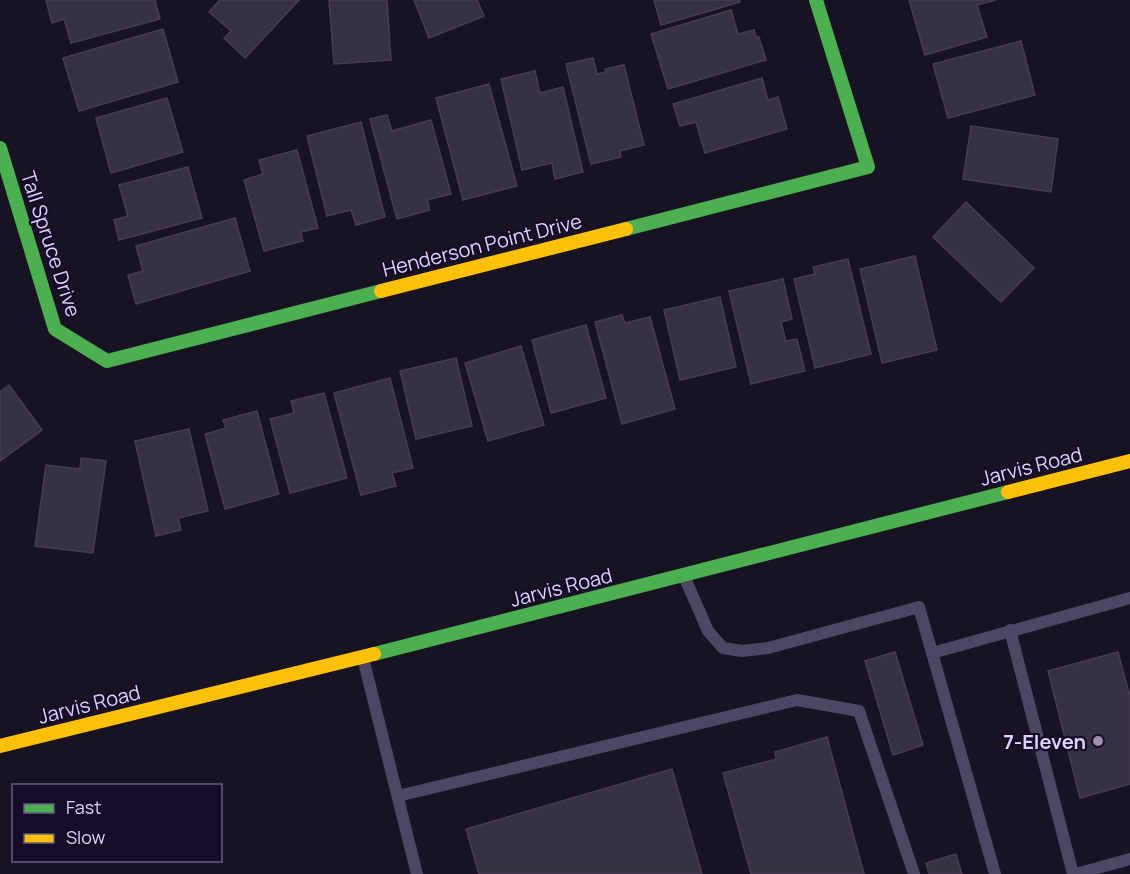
<svg xmlns="http://www.w3.org/2000/svg" width="1130" height="874" viewBox="0 0 1130 874" font-family="Manrope,sans-serif">
  <style>
    .building { fill: #373144; stroke: #453d57; stroke-width: 1.5 }
    .lines { fill: none; stroke-linecap: round; stroke-linejoin: round }
    .lane { stroke: #4c4764; stroke-width: 12 }
    .fast { stroke: #4caf50; stroke-width: 14 }
    .slow { stroke: #ffc107; stroke-width: 14 }
    .poi-dot { fill: #9990b2; stroke: #150d28; stroke-width: 2 }
    .labels { text-anchor: middle; dominant-baseline: central; stroke-width: 4.5; stroke-linejoin: round; paint-order: stroke }
    .street-label { font-size: 20px; fill: #ded4ff; stroke: #150d28 }
    .poi-label { font-size: 20px; font-weight: bold; fill: #ded4ff; stroke: #150d28; text-anchor: end }
  </style>
  <rect width="100%" height="100%" fill="#181322"/>
  <g class="building">
    <polygon points="46,0 155,0 160,19 71,43 64,19 52,23"/>
    <polygon points="220,0 299,0 245,58 224,38 231,31 209,12"/>
    <polygon points="329,0 387,0 391,60 334,64"/>
    <polygon points="414,0 477,0 484,16 429,38"/>
    <polygon points="654,0 739,0 740,2 661,25"/>
    <polygon points="909,0 996,0 977,5 987,37 925,55"/>
    <polygon points="731,10 738,34 754,30 756,37 759,37 766,60 668,89 651,34"/>
    <polygon points="163,29 178,82 79,111 63,58"/>
    <polygon points="1021,41 1035,95 948,118 933,64"/>
    <polygon points="593,58 597,74 606,72 605,69 624,65 644,145 620,151 621,157 591,164 566,64"/>
    <polygon points="535,71 540,93 563,87 583,172 555,179 552,163 522,170 501,79"/>
    <polygon points="762,78 768,100 778,97 787,129 705,153 696,122 680,126 673,104"/>
    <polygon points="489,84 517,186 463,200 436,98"/>
    <polygon points="167,98 183,152 111,173 96,118"/>
    <polygon points="387,115 392,131 431,120 451,194 427,200 430,210 397,219 370,119"/>
    <polygon points="361,122 385,217 356,225 351,210 327,216 307,136"/>
    <polygon points="971,126 1058,139 1051,192 963,179"/>
    <polygon points="297,150 318,228 301,232 303,241 264,251 244,180 263,174 259,160"/>
    <polygon points="188,167 202,218 119,240 114,220 128,216 119,185"/>
    <polygon points="966,202 1034,268 1001,302 933,237"/>
    <polygon points="235,218 250,271 136,304 128,275 143,271 136,246"/>
    <polygon points="915,256 937,350 882,363 860,269"/>
    <polygon points="848,259 871,354 815,368 794,279 815,274 813,267"/>
    <polygon points="783,279 792,319 781,322 786,341 797,339 805,371 751,384 729,291"/>
    <polygon points="720,297 736,367 680,380 664,310"/>
    <polygon points="622,315 625,323 650,317 675,409 622,424 595,322"/>
    <polygon points="586,325 606,398 551,413 532,340"/>
    <polygon points="521,346 544,425 488,441 465,363"/>
    <polygon points="456,358 472,426 416,439 400,371"/>
    <polygon points="390,378 413,468 392,473 396,486 361,495 334,393"/>
    <polygon points="9,385 42,430 0,461 0,392"/>
    <polygon points="324,393 347,478 290,493 270,419 294,413 291,401"/>
    <polygon points="257,411 279,494 225,509 205,434 226,428 223,420"/>
    <polygon points="189,429 208,511 178,518 181,530 156,536 135,441"/>
    <polygon points="81,458 106,461 93,553 35,546 46,465 80,469"/>
    <polygon points="895,652 923,745 893,755 865,661"/>
    <polygon points="1118,652 1130,697 1130,784 1080,798 1048,671"/>
    <polygon points="827,737 864,874 751,874 723,773 776,759 775,752"/>
    <polygon points="672,769 702,874 479,874 466,829"/>
    <polygon points="956,854 962,874 929,874 926,863"/>
  </g>
  <g class="lines">
    <g class="lane">
      <polyline points="684,576 708,631 723,648 742,651 768,648 919,607 995,874"/>
      <polyline points="1010,630 1073,874"/>
      <polyline points="932,653 1130,598"/>
      <polyline points="363,658 417,874"/>
      <polyline points="398,796 797,700 859,711 914,874"/>
      <polyline points="1076,874 1130,859"/>
    </g>
    <g class="fast">
      <polyline points="0,148 55,329 107,361 381,291"/>
      <polyline points="626,229 868,167 816,0"/>
      <polyline points="374,654 1008,492"/>
    </g>
    <g class="slow">
      <polyline points="381,291 626,229"/>
      <polyline points="1008,492 1130,461"/>
      <polyline points="0,746 374,654"/>
    </g>
  </g>
  <circle class="poi-dot" cx="1098" cy="741" r="6"/>
  <g class="labels">
    <g class="street-label">
      <text transform="translate(51 244) rotate(72)">Tall Spruce Drive</text>
      <text transform="translate(482 245) rotate(-14)">Henderson Point Drive</text>
      <text transform="translate(1031 466) rotate(-14)">Jarvis Road</text>
      <text transform="translate(561 587) rotate(-14)">Jarvis Road</text>
      <text transform="translate(89 704) rotate(-14)">Jarvis Road</text>
    </g>
    <g class="poi-label">
      <text x="1086" y="741">7-Eleven</text>
    </g>
  </g>
  <rect x="12" y="784" width="210" height="78" fill="#150d28" stroke="#655d7e" stroke-width="1.5"/>
  <rect x="24" y="804" width="30" height="9" fill="#4caf50" stroke="#655d7e" stroke-width="1.5"/>
  <text x="66" y="814" font-size="18" fill="#ded4ff">Fast</text>
  <rect x="24" y="834" width="30" height="9" fill="#ffc107" stroke="#655d7e" stroke-width="1.5"/>
  <text x="66" y="844" font-size="18" fill="#ded4ff">Slow</text>
</svg>
